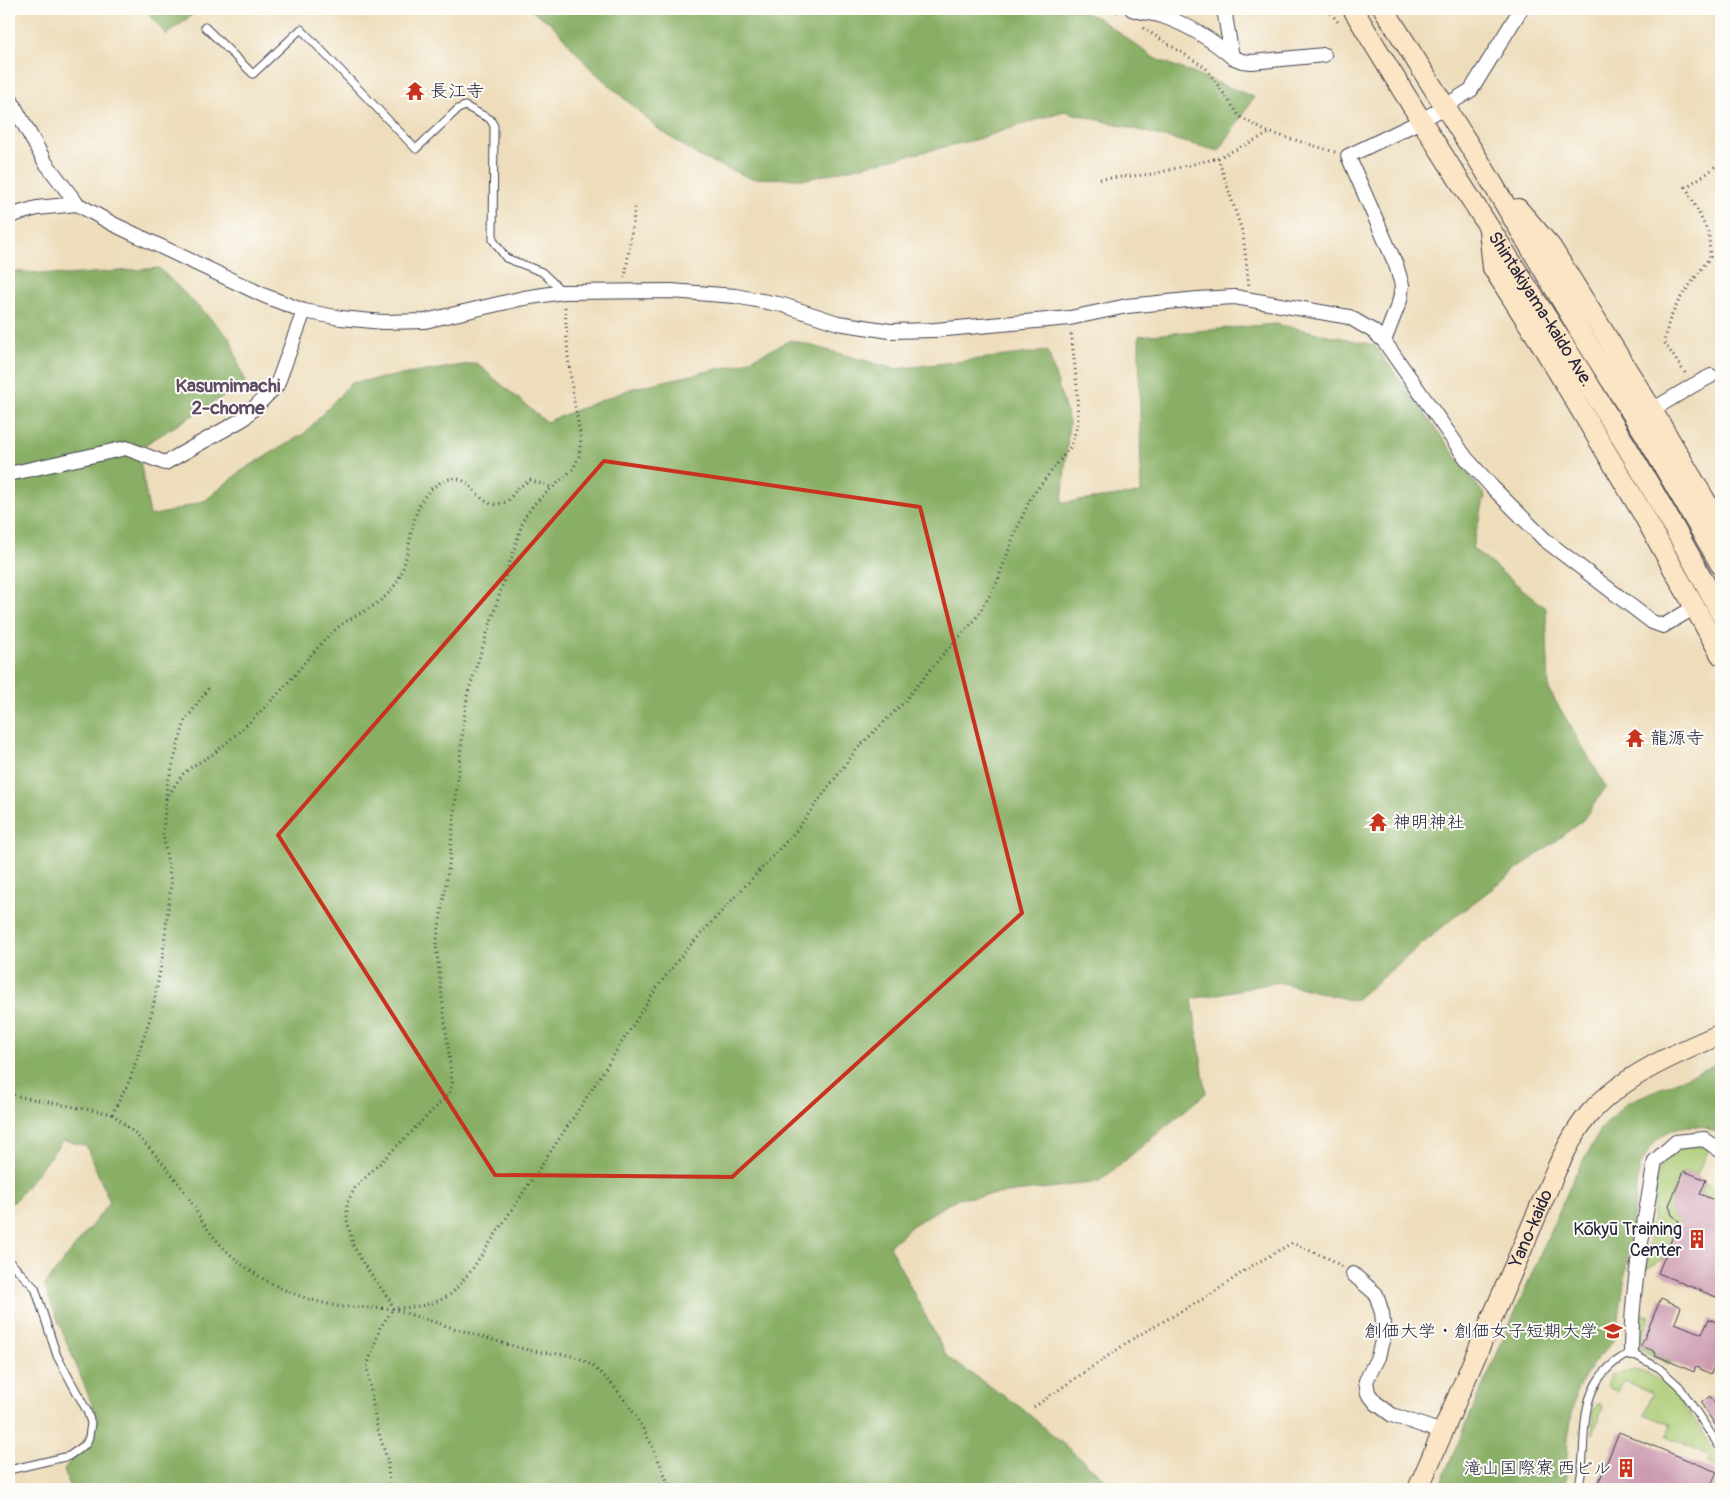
<svg xmlns="http://www.w3.org/2000/svg" width="1730" height="1498" viewBox="0 0 1730 1498" font-family="Pangolin,'Klee One',sans-serif">
  <style>
    .green { fill: #abcb73; stroke: #667657 }
    .forest { fill: #88af65; stroke: #556850 }
    .building { fill: #cc9bb0 }
    .lines { fill: none; stroke-linecap: round; stroke-linejoin: round }
    .service-casing { stroke: #403e4e; stroke-width: 9 }
    .minor-casing { stroke: #403e4e; stroke-width: 16 }
    .secondary-casing { stroke: #403e4e; stroke-width: 22 }
    .path { stroke: #403e4e; stroke-width: 3; stroke-dasharray: 1 4; stroke-linecap: butt }
    .service { stroke: #fff; stroke-width: 7 }
    .minor { stroke: #fff; stroke-width: 14 }
    .secondary { stroke: #fce5c4; stroke-width: 20 }
    .marked { fill: none; stroke: #c8321e; stroke-width: 4; stroke-linejoin: round }
    .labels { text-anchor: middle; dominant-baseline: central; stroke-width: 4; stroke-linejoin: round; paint-order: stroke }
    .poi-label { font-size: 18px; fill: #22223b; stroke: #fdfcf7; text-anchor: start }
    .street-label { font-size: 18px; fill: #22223b; stroke: #fdfcf7 }
    .neighbourhood-label { font-size: 19px; font-weight: bold; fill: #5e4c64; stroke: #fdfcf7 }
  </style>
  <rect width="100%" height="100%" fill="#fdfcf7"/>
  <filter id="ink" filterUnits="userSpaceOnUse"><feTurbulence type="fractalNoise" baseFrequency=".02" numOctaves="2"/><feDisplacementMap in="SourceGraphic" scale="10" xChannelSelector="R" yChannelSelector="G"/><feConvolveMatrix kernelMatrix="1 2 1 2 8 2 1 2 1" color-interpolation-filters="sRGB"/></filter>
  <filter id="wash" filterUnits="userSpaceOnUse"><feTurbulence type="fractalNoise" baseFrequency=".0096" numOctaves="4" result="noise"/><feDisplacementMap in="SourceGraphic" scale="20" xChannelSelector="R" yChannelSelector="G"/><feGaussianBlur stdDeviation="1.12" result="paint"/><feColorMatrix in="noise" values="0 0 0 0 0 0 0 0 0 0 0 0 0 0 0 0 0 1.4 0 .05"/><feComposite in="paint" operator="in"/></filter>
  <g filter="url(#wash)">
    <rect width="100%" height="100%" fill="#edddbb"/>
    <g class="green">
      <path d="M1700 1146 1709 1149 1696 1176 1683 1171C1677 1186 1660 1210 1679 1221L1665 1258 1646 1269 1658 1172C1667 1152 1679 1147 1700 1146Z"/>
      <polygon points="1705,1183 1721,1190 1721,1203 1700,1194"/>
      <path d="M1640 1313 1647 1317 1650 1316 1640 1342 1656 1352 1655 1355 1671 1362 1669 1365C1637 1343 1633 1358 1640 1313Z"/>
      <path d="M1634 1370C1645 1372 1654 1376 1663 1383 1681 1398 1716 1447 1721 1470 1722 1476 1721 1483 1721 1489H1713L1721 1470 1708 1463 1710 1456 1667 1436 1671 1425 1644 1414 1653 1393 1624 1381 1618 1392 1609 1388 1607 1385 1611 1375Z"/>
      <polygon points="1597,1404 1601,1404 1603,1408 1593,1434 1592,1413"/>
    </g>
    <g class="forest">
      <polygon points="145,9 200,9 166,35"/>
      <polygon points="529,9 1077,9 1098,18 1154,58 1254,97 1219,151 1064,111 974,140 807,179 750,178 700,157 657,128 589,67 551,23"/>
      <polygon points="159,268 230,338 245,383 138,449 150,516 169,512 206,500 241,471 305,433 351,383 476,363 546,422 633,388 741,364 791,340 895,369 1048,351 1069,422 1062,503 1141,493 1139,336 1276,324 1374,345 1485,496 1472,548 1546,608 1549,690 1606,787 1583,820 1452,919 1354,1001 1278,982 1192,999 1206,1093 1099,1182 956,1199 913,1225 889,1246 947,1357 1020,1407 1116,1489 70,1489 64,1470 98,1419 44,1286 110,1202 86,1146 63,1140 14,1202 9,1203 9,271 67,275"/>
      <path d="M1721 1062V1136C1702 1120 1670 1124 1654 1143 1649 1149 1645 1159 1640 1166L1617 1333 1611 1344 1593 1363 1575 1394 1568 1438 1565 1489H1438L1575 1175 1602 1128 1626 1103Z"/>
    </g>
    <g id="blocks">
      <g class="building">
        <polygon points="1684,1171 1706,1180 1700,1194 1721,1203 1721,1299 1658,1273 1679,1221 1672,1215 1669,1205"/>
        <polygon points="1661,1298 1681,1307 1675,1323 1702,1334 1709,1319 1721,1324 1721,1348 1711,1374 1696,1367 1694,1372 1655,1355 1656,1352 1641,1346"/>
        <polygon points="1710,1396 1721,1412 1721,1426 1717,1428 1701,1403"/>
        <polygon points="1619,1432 1717,1472 1709,1489 1596,1489"/>
      </g>
    </g>
  </g>
  <g filter="url(#ink)">
    <use href="#blocks" fill-opacity="0" stroke="#403e4e" stroke-width="1"/>
    <g class="lines">
      <g class="service-casing">
        <g id="service">
          <polyline points="205,27 253,74 301,29 416,149 458,109 465,106 490,119 494,126 493,240 506,258 542,272 563,292"/>
          <polyline points="9,1261 35,1288 57,1356 87,1411 91,1423 89,1437 86,1444 69,1456 9,1470"/>
          <path d="M1578 1489C1589 1452 1576 1409 1601 1376 1609 1366 1618 1358 1631 1353L1659 1368 1679 1386 1721 1449"/>
        </g>
      </g>
      <g class="minor-casing">
        <g id="minor">
          <path d="M1132 9C1142 13 1153 13 1162 16 1189 25 1211 39 1232 57"/>
          <polyline points="1224,9 1232,57 1242,61 1252,62 1324,55"/>
          <polyline points="9,97 45,162 77,204 113,224 265,296 304,311 341,318 383,322 425,321 524,298 563,292 671,291 735,296 783,305 838,323 890,331 935,330 1070,318 1127,306 1198,299 1235,297 1349,317 1373,331 1384,341 1466,458 1493,488 1545,540 1652,622 1663,626 1695,607"/>
          <polyline points="9,216 37,208 77,204"/>
          <polyline points="1384,341 1400,300 1402,285 1396,265 1348,156 1421,121 1471,90 1521,9"/>
          <polyline points="1652,410 1692,386 1711,376"/>
          <polyline points="9,474 126,448 165,463 243,419 277,385 304,311"/>
          <polyline points="1353,1274 1376,1294 1382,1313 1384,1333 1378,1357 1366,1381 1368,1393 1376,1403 1392,1415 1442,1432"/>
          <path d="M1631 1353C1631 1289 1644 1224 1655 1161L1676 1142 1704 1139 1721 1151"/>
        </g>
      </g>
      <g class="secondary-casing">
        <g id="secondary">
          <path id="s1" d="M1353 9C1473 212 1612 404 1721 614"/>
          <polyline points="1384,9 1484,169 1584,338 1645,434 1721,565"/>
          <polyline points="1518,209 1551,247 1652,410 1721,527"/>
          <polyline points="1489,230 1493,268 1542,345 1643,514 1721,655"/>
          <path id="s2" d="M1418 1489 1556 1170C1566 1150 1575 1130 1590 1113 1624 1075 1675 1054 1721 1034"/>
        </g>
      </g>
      <g class="path">
        <polyline points="1113,9 1119,13"/>
        <polyline points="1328,9 1338,22"/>
        <polyline points="1143,28 1206,68 1240,117 1265,131 1335,152"/>
        <polyline points="1218,158 1243,234 1249,286"/>
        <polyline points="1100,179 1153,174 1218,158 1270,133"/>
        <polyline points="625,278 635,207"/>
        <path d="M565 307 568 357 574 401 581 439 579 456 573 469 534 504 524 518 467 696 464 718 449 865 436 945 452 1082 449 1094 355 1188 347 1203V1220L353 1245 364 1265 389 1299 393 1309C438 1323 483 1338 528 1350 548 1355 570 1351 588 1363 626 1389 655 1446 670 1489"/>
        <polyline points="1685,373 1664,342 1669,321 1679,300 1710,257 1709,234 1686,187 1709,172 1721,161"/>
        <path d="M166 799C172 791 177 781 183 774 193 764 208 759 218 750 235 736 252 720 268 704 293 680 311 651 337 628 354 614 378 608 392 589 416 560 404 504 438 484 468 466 471 497 492 504 497 505 502 503 507 502L518 488 530 480 553 488"/>
        <polyline points="9,1093 16,1096 112,1114 129,1082 152,1012 162,961 171,883 163,834 167,785 185,721 210,686"/>
        <path d="M112 1114C137 1133 161 1160 180 1185 192 1201 200 1221 213 1236 242 1272 287 1296 332 1305 344 1308 358 1307 370 1308 395 1309 426 1309 448 1296 457 1290 464 1278 471 1271L585 1100 658 986 687 949 796 831 856 750 902 704 945 652 974 621 996 585 1013 538 1031 497 1071 446 1078 423 1077 386 1071 331"/>
        <polyline points="1034,1407 1134,1338 1210,1295 1250,1267 1292,1243 1332,1260 1342,1267"/>
        <polyline points="389,1489 388,1463 376,1423 367,1367 380,1328 393,1309"/>
      </g>
      <use href="#service" class="service"/>
      <use href="#minor" class="minor"/>
      <use href="#secondary" class="secondary"/>
    </g>
  </g>
  <path class="marked" d="M604 461 920 507 1022 913 732 1177 495 1175 278 835Z"/>
  <defs>
    <g id="temple-bare" transform="scale(1.5)"><path d="M0-6L5-2H3V0L6.5 2.5H4V6H1.5V3h-3V6H-4V2.5H-6.5L-3 0V-2H-5Z" fill="#c8321e" stroke="#fdfcf7" stroke-width="2.5" paint-order="stroke"/></g>
    <g id="building-bare" transform="scale(1.5)"><path d="M-4-6H4V6H1V3H-1V6H-4ZM-2.5-4.3h1.7v1.8h-1.7ZM.8-4.3h1.7v1.8H.8ZM-2.5-1h1.7V.8h-1.7ZM.8-1h1.7V.8H.8Z" fill="#c8321e" stroke="#fdfcf7" stroke-width="2.5" paint-order="stroke"/></g>
    <g id="university-bare" transform="scale(1.5)"><path d="M0-5L7-2L0 1L-7-2ZM-4 1L0 2.5L4 1V4Q0 6-4 4Z" fill="#c8321e" stroke="#fdfcf7" stroke-width="2.5" paint-order="stroke"/></g>
  </defs>
  <g fill-rule="evenodd">
    <use href="#temple-bare" x="415" y="91"/>
    <use href="#temple-bare" x="1635" y="738"/>
    <use href="#temple-bare" x="1378" y="822"/>
    <use href="#building-bare" x="1697" y="1239"/>
    <use href="#university-bare" x="1613" y="1331"/>
    <use href="#building-bare" x="1626" y="1468"/>
  </g>
  <g class="labels">
    <g class="poi-label">
      <text x="430" y="91">長江寺</text>
      <text x="1650" y="738">龍源寺</text>
      <text x="1393" y="822">神明神社</text>
      <text x="1682" y="1229" text-anchor="end">Kōkyū Training<tspan x="1682" dy="21">Center</tspan></text>
      <text x="1598" y="1331" text-anchor="end">創価大学・創価女子短期大学</text>
      <text x="1611" y="1468" text-anchor="end">滝山国際寮 西ビル</text>
    </g>
    <g class="street-label">
      <text stroke="none"><textPath href="#s1" startOffset="354">Shintakiyama-kaido Ave.</textPath></text>
      <text stroke="none"><textPath href="#s2" startOffset="284">Yano-kaido</textPath></text>
    </g>
    <g class="neighbourhood-label">
      <text x="228" y="386">Kasumimachi<tspan x="228" dy="22">2-chome</tspan></text>
    </g>
  </g>
  <rect width="1730" height="1498" fill="none" stroke="#fdfcf7" stroke-width="30"/>
</svg>
